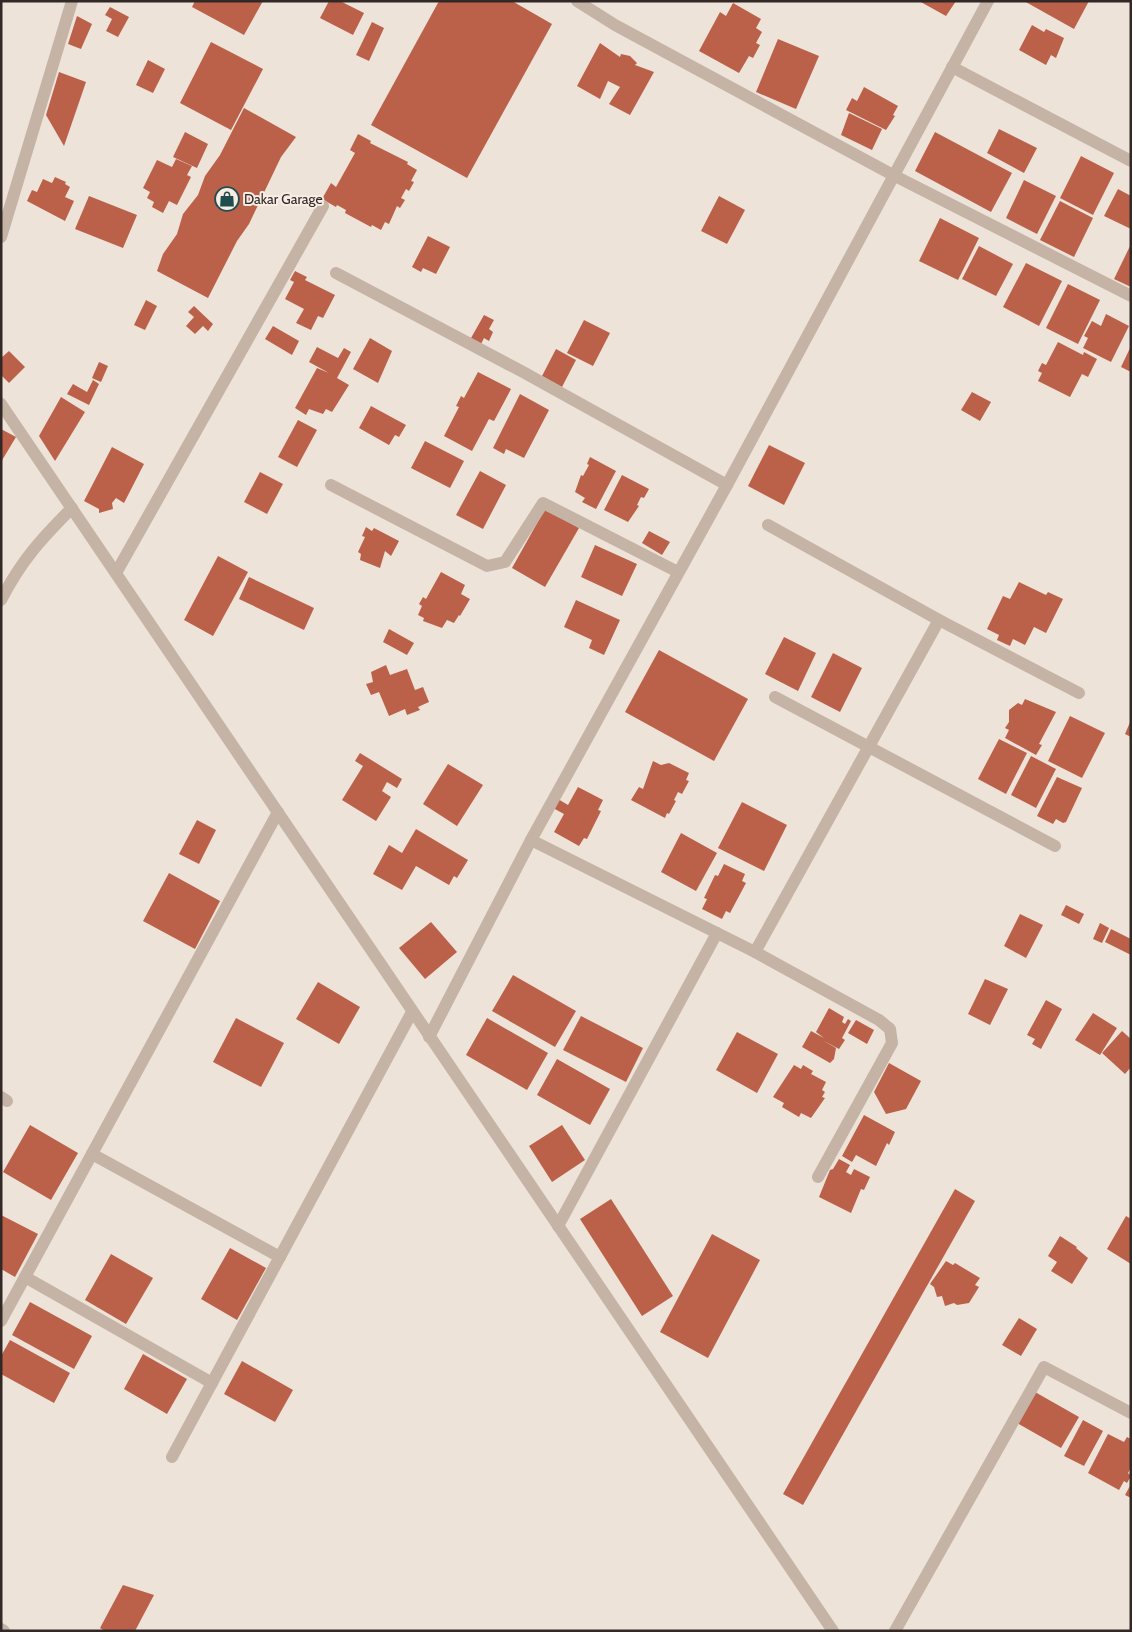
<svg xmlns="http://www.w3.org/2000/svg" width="1132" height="1632" viewBox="0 0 1132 1632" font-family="Cabin,sans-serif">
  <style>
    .building { fill: #bb614a }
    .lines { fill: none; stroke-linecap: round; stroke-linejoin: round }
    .minor { stroke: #c5b3a6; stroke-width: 12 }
    .labels { text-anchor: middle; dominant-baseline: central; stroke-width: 4; stroke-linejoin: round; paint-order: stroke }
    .poi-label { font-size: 14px; fill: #322926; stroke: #f7ede4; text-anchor: start }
  </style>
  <rect width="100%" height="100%" fill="#eee3d8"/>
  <g class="building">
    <polygon points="195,1 263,1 244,35 192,7"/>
    <polygon points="329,1 340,1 364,13 353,35 320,18"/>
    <polygon points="439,1 512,1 552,24 467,178 371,125"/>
    <polygon points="919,1 956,1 946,16"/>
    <polygon points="1024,1 1089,1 1074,29"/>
    <polygon points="733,3 761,19 756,28 762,32 756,43 760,45 753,58 749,56 739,73 699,51 720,12 726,16"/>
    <polygon points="110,7 129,17 118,37 106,31 112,19 105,15"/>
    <polygon points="77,16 92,24 81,49 68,44"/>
    <polygon points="372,22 384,28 369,61 356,55"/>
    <polygon points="1032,25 1044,32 1046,29 1064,38 1056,58 1051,55 1046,65 1019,50"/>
    <polygon points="778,39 819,56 796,109 756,92"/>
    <polygon points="211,42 263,69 231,130 180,103"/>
    <polygon points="600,43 620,57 621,54 630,56 637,63 635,65 654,72 630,115 609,104 620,87 608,81 600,99 577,86"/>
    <polygon points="148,60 165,69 153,93 136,85"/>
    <polygon points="59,72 86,82 64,146 46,115"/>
    <polygon points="864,87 898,106 893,115 895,116 886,130 846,110 852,98 857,101"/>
    <polygon points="244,108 296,137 281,157 249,224 237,241 208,298 157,271 163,254 177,234 183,214 198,195 205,176 220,155"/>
    <polygon points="849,113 882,129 872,150 841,135"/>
    <polygon points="999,129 1037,148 1024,173 987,153"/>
    <polygon points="185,132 208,144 197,168 173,157"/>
    <polygon points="935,132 1012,173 991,212 915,171"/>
    <polygon points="358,134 371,141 370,143 408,162 407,164 417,170 411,181 414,182 409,191 406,189 401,198 405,200 400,208 397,206 389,224 385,222 381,230 372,225 371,227 345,213 346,210 337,205 336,207 322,199 331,183 336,187 355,153 350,150"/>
    <polygon points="1081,156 1114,173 1093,215 1060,198"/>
    <polygon points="176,159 192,166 187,175 191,177 177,205 169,201 163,213 152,207 154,202 147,198 150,192 143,188 157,160 172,167"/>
    <polygon points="55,177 66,182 65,184 70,187 65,197 74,201 65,221 27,201 32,190 37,192 43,179 52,183"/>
    <polygon points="1024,180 1056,196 1037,234 1006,218"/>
    <polygon points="1118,189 1131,196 1131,229 1104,216"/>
    <polygon points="89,196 137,215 123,248 75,229"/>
    <polygon points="719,196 745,210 727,244 701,231"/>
    <polygon points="1060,201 1093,218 1074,257 1040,240"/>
    <polygon points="940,218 979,238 958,280 919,261"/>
    <polygon points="428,236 450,247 436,274 423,268 421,272 412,267"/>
    <polygon points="1131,244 1131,287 1114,279"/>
    <polygon points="979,246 1013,264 996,296 962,279"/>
    <polygon points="1026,263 1062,281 1039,326 1003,307"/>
    <polygon points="295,271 307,277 305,280 335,295 323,318 318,316 311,330 296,323 304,309 285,299 294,282 290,280"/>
    <polygon points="1068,284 1100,300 1078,344 1046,328"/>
    <polygon points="146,300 157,306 145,330 134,325"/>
    <polygon points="194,306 213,324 208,331 203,326 195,334 186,326 194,317 188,312"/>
    <polygon points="1106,314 1129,326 1111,362 1083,348 1088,338 1084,336 1092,321 1101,326"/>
    <polygon points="484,315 494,320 489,329 493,332 489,341 484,338 481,344 471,338"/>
    <polygon points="584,320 610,333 593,366 567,353"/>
    <polygon points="273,326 299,341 292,355 265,339"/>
    <polygon points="370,338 392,351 378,383 353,369"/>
    <polygon points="1058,342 1083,355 1084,352 1097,359 1088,377 1082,374 1070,397 1038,381 1042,373 1038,371 1042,363 1046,365"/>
    <polygon points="1131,346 1131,372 1121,367"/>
    <polygon points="317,347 338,358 344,348 351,352 337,378 349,385 332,412 326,409 323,414 309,409 306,415 295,408 317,368 329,373 309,362"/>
    <polygon points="556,349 576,360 562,387 542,376"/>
    <polygon points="9,351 25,367 9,383 1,375 1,358"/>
    <polygon points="99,362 108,366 101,382 92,378"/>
    <polygon points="478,372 511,389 494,421 489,419 472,451 444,436 459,407 456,406 461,396 464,398"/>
    <polygon points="93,380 99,384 89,405 67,394 73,384 87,392"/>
    <polygon points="972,392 991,402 980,421 961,410"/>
    <polygon points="520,394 549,410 524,458 506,449 504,454 493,448"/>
    <polygon points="61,397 85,412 55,461 39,436"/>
    <polygon points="371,406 406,425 399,437 395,435 389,445 359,428"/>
    <polygon points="298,420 317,430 297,467 278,457"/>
    <polygon points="1,429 16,437 1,462"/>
    <polygon points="425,441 464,461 450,488 411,468"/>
    <polygon points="769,445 805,463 784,505 748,486"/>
    <polygon points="112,447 144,464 124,503 116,498 112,503 113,509 99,513 99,509 84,501"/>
    <polygon points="590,457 616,471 596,509 582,502 585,498 575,492 581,475 583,476 589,465 587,464"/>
    <polygon points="480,471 506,485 483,529 456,515"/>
    <polygon points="260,472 283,484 267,514 244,502"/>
    <polygon points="622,475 649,489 644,498 641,497 637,505 639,506 628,522 604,510"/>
    <polygon points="545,509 579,528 545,587 512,568"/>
    <polygon points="366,527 372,531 374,528 399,541 391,556 385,551 380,568 360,560 361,554 358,552 365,537 362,536"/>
    <polygon points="649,531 670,542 662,555 642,543"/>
    <polygon points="595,545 637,564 622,596 581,577"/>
    <polygon points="218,556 248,572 213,636 184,620"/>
    <polygon points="441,572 465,585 461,594 470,599 460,616 459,615 454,623 447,620 442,628 423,621 424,618 418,615 422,606 419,604 423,597 426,599"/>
    <polygon points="249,577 314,608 304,630 239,599"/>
    <polygon points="1019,582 1046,595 1048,592 1063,599 1046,633 1034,627 1025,645 1013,639 1010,646 997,640 999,635 987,629 1003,596 1010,599"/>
    <polygon points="576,600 620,620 604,655 589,648 592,640 564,627"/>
    <polygon points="389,629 414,643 407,655 383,642"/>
    <polygon points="784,637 816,653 798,691 765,674"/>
    <polygon points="659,650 748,699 714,761 625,712"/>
    <polygon points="833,653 862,668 840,712 811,697"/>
    <polygon points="386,665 390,675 407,669 415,690 423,687 429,702 418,707 420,710 407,715 405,709 389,716 379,692 371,695 366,684 373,682 371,672"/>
    <polygon points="1025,699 1056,712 1039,744 1042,745 1036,755 1005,738 1009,730 1005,728 1009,722 1009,710 1018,703 1022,705"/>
    <polygon points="1070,716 1105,733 1082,778 1048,761"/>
    <polygon points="1131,720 1131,737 1125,734"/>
    <polygon points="999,739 1027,753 1006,794 978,779"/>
    <polygon points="360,753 402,779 397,788 387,782 382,791 391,797 376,821 342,800 363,766 355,761"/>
    <polygon points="1031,756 1056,769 1036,808 1011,795"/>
    <polygon points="653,761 661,765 669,763 689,773 686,780 689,781 682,794 678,792 674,800 676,801 669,814 667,813 665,818 631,800 639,787 643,789"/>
    <polygon points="448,764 483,785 457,826 423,804"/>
    <polygon points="1057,777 1082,788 1066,822 1063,823 1056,819 1053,824 1037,816"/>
    <polygon points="578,787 603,800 598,810 601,811 587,839 584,838 579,846 554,832 564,814 553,808 558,799 568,805"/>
    <polygon points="742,802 787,825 764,871 718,848"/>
    <polygon points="197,820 216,830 199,864 179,854"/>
    <polygon points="416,829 468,860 457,878 454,876 449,885 416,866 402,890 373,874 389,845 402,853"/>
    <polygon points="681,833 717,853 696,891 661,872"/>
    <polygon points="724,864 745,874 742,881 746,883 730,913 726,911 722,919 702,909 707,899 704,898 715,875 718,876"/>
    <polygon points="169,873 220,901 195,949 143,921"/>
    <polygon points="1066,905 1084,914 1079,924 1061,915"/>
    <polygon points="1020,914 1043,925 1026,958 1004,946"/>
    <polygon points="431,922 457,952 425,979 399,948"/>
    <polygon points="1100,923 1109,928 1102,943 1093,939"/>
    <polygon points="1111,929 1131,939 1131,955 1105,942"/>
    <polygon points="513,975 576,1011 555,1047 492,1011"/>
    <polygon points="985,979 1008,989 990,1025 968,1014"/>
    <polygon points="318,982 360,1007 339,1044 296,1019"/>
    <polygon points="1046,1000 1062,1009 1041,1049 1032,1044 1035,1039 1027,1035"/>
    <polygon points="829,1008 844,1017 842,1022 845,1024 848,1019 851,1021 842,1038 845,1040 839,1049 822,1040 836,1048 834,1059 830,1063 802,1047 811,1031 824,1038 816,1032"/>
    <polygon points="1093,1013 1117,1028 1100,1055 1075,1040"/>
    <polygon points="581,1016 643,1048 626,1082 563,1050"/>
    <polygon points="236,1018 284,1043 261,1087 213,1062"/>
    <polygon points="487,1018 548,1053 527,1090 466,1055"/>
    <polygon points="856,1020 874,1030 867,1044 848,1033"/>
    <polygon points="1122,1031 1131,1039 1131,1067 1125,1074 1102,1053"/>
    <polygon points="737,1032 778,1054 757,1093 716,1070"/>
    <polygon points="557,1059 610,1089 590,1125 537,1095"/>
    <polygon points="889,1063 921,1081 906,1109 886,1114 874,1092"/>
    <polygon points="794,1065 801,1069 803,1065 813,1071 811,1074 826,1082 822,1090 825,1092 822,1097 825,1098 811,1118 801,1113 799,1117 782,1107 784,1103 773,1097"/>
    <polygon points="864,1115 895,1132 889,1145 887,1143 876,1166 856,1155 852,1162 842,1156"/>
    <polygon points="30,1125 78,1153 51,1200 3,1172"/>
    <polygon points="562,1125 585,1160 552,1182 529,1146"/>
    <polygon points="839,1159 850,1165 846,1172 851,1175 854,1169 870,1177 864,1190 861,1189 851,1213 819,1197 830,1170 833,1169"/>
    <polygon points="955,1189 975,1201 803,1505 783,1494"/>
    <polygon points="611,1199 673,1296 642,1316 580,1219"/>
    <polygon points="1,1215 38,1234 15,1277 1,1269"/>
    <polygon points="1126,1216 1131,1219 1131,1264 1107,1249"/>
    <polygon points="712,1234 760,1260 708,1358 660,1332"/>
    <polygon points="1060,1236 1077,1247 1076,1248 1088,1258 1072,1284 1051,1271 1057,1262 1048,1256"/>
    <polygon points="230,1248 266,1268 237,1320 201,1299"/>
    <polygon points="111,1254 153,1278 126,1324 85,1300"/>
    <polygon points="946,1261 953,1265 955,1263 980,1278 975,1285 979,1287 969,1303 957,1305 954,1303 945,1306 942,1296 937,1297 934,1287 930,1284"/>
    <polygon points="30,1302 92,1336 74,1369 12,1335"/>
    <polygon points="1019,1318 1037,1329 1021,1356 1002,1345"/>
    <polygon points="10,1340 70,1373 54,1403 1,1374 1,1356"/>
    <polygon points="143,1354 187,1379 167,1414 124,1389"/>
    <polygon points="242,1361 293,1390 275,1422 224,1394"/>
    <polygon points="1035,1392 1079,1417 1061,1448 1017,1423"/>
    <polygon points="1083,1420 1103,1431 1084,1466 1064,1456"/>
    <polygon points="1108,1434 1124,1442 1127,1437 1131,1439 1131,1467 1128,1473 1131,1476 1127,1483 1124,1481 1119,1490 1088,1473"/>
    <polygon points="1131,1484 1131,1498 1125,1495"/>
    <polygon points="123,1585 154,1595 135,1631 105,1631 100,1628"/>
  </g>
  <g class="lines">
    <g class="minor">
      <polyline points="577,1 615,25 893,175 1131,296"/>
      <polyline points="952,67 1131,161"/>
      <polyline points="1,237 72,1"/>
      <polyline points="336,273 523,372 727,485"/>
      <polyline points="1,404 833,1631"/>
      <polyline points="331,485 487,566 505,562 543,503 678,572"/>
      <polyline points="768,525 939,620 1079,693"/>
      <polyline points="116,573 323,206"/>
      <path d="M1 600C21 561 41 539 72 508"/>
      <polyline points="775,697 1055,846"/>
      <polyline points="531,840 755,952 879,1020 890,1029 892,1043 818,1177"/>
      <polyline points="755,952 939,620"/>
      <polyline points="429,1037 531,840 727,485 988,1"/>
      <polyline points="1,1097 7,1101"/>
      <polyline points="92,1154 280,1257"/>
      <polyline points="558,1226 717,933"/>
      <polyline points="25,1277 212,1383"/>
      <polyline points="1,1321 278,812"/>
      <polyline points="172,1457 412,1012"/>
      <polyline points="1,1629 4,1631"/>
      <polyline points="895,1631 1044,1367 1131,1413"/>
    </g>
  </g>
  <defs>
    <g id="shop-ring" transform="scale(1.25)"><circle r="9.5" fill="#f7ede4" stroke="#204e4f" stroke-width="1.5"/><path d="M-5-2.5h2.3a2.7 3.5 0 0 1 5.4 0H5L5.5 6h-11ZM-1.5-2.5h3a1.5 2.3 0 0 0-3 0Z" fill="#204e4f"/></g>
  </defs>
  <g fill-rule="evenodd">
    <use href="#shop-ring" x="227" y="199"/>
  </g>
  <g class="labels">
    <g class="poi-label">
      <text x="244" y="199">Dakar Garage</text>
    </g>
  </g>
  <rect width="1132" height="1632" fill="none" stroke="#322926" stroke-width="5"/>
</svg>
